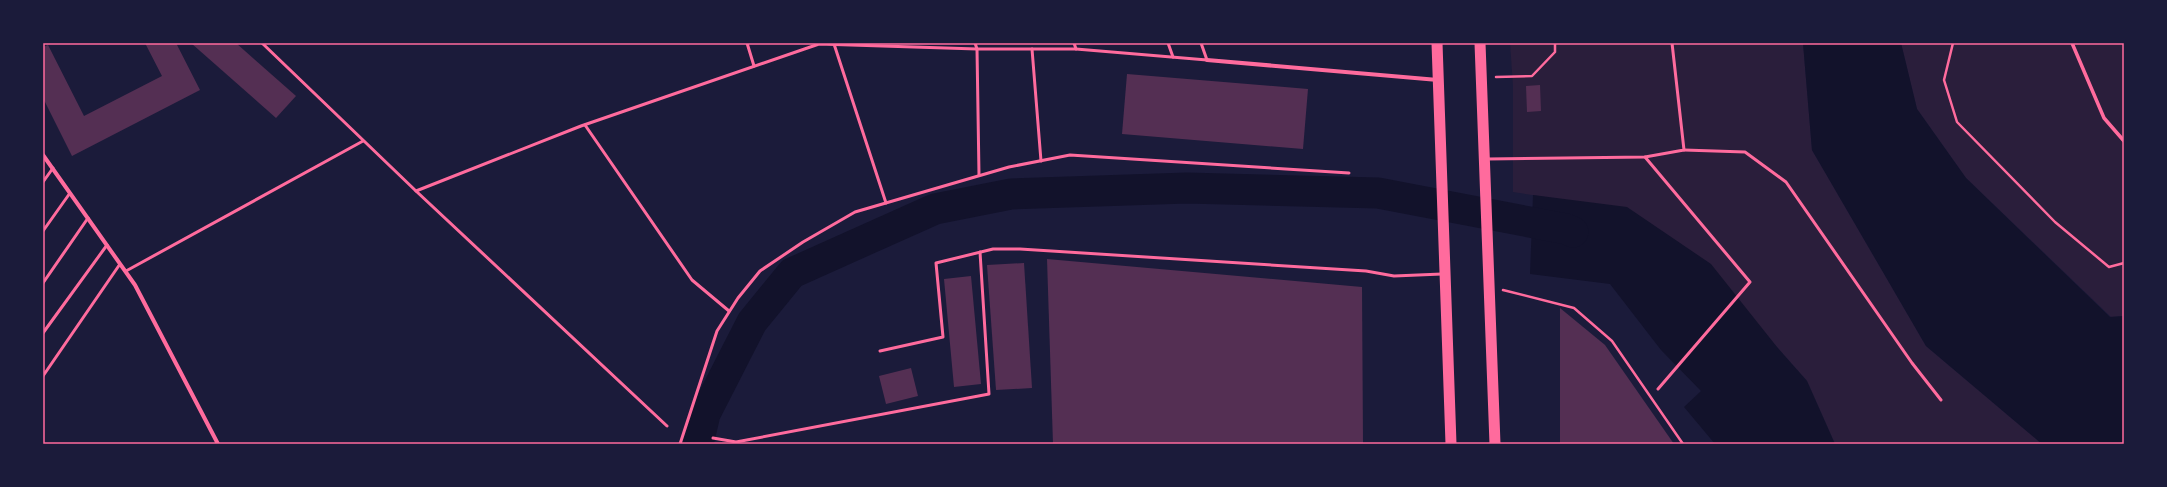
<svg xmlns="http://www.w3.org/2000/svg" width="2167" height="487" viewBox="0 0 2167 487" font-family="'Archivo Narrow',sans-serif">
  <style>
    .green { fill: #2a1e3b }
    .water { fill: #12122b }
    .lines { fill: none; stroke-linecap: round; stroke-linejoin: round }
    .river { stroke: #12122b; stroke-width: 31 }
    .building { fill: #542f53 }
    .path { stroke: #ff6b9d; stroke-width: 2.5 }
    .service { stroke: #ff6b9d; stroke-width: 3 }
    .pedestrian { stroke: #ff6b9d; stroke-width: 3.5 }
    .minor { stroke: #ff6b9d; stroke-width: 4 }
    .trunk { stroke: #ff6b9d; stroke-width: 11 }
    .neatline { fill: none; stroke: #ff6b9d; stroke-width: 1.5 }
  </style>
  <rect width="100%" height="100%" fill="#1b1b3a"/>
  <g class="green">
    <polygon points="1510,43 1803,43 1812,150 1926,346 2042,444 1835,444 1807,381 1777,347 1551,198 1513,192 1513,86"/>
    <polygon points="1901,43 2124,43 2124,316 2111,317 1966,178 1917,109"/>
  </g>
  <g class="water">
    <polygon points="1803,43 1901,43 1917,109 1966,178 2110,317 2124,316 2124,444 2042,444 1926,346 1812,150"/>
    <polygon points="1533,195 1627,207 1711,264 1777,347 1807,381 1835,444 1715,444 1684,407 1701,391 1661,350 1610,284 1530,274"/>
  </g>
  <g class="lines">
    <polyline class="river" points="698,444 705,414 752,322 792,273 935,209 1011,194 1187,188 1378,193 1566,229 1573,232"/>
  </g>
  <g class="building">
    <polygon points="145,43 176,43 200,90 72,156 43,98 43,47 48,45 84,116 162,76"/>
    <polygon points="191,43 236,43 296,96 276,118"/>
    <polygon points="1127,74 1308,89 1303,149 1122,134"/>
    <polygon points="1540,85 1541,111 1527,112 1526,86"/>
    <polygon points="1047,259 1362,287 1363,444 1053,444"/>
    <polygon points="1024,263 1032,388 996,390 987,265"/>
    <polygon points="971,276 981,384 954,387 944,279"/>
    <polygon points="1560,308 1605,345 1674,444 1560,444"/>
    <polygon points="911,368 918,396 886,404 879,376"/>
  </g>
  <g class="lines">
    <g class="path">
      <polyline points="1953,43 1944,80 1957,122 2055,222 2109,267 2124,263"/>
      <polyline points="1496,77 1532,76 1555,52 1555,43"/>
      <polyline points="1503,290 1574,308 1612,341 1683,444"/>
    </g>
    <g class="service">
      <polyline points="262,43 416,191 667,426"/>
      <polyline points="747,43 754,66"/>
      <polyline points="975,43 977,49 979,175"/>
      <polyline points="1074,43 1076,49"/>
      <polyline points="1168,43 1173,57"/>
      <polyline points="834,44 886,203"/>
      <polyline points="1032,49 1041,161"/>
      <polyline points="585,125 692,280 729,311"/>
      <polyline points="1684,150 1745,152 1786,182 1912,363 1941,400"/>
      <polyline points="1645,157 1750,282 1658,389"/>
      <polyline points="1487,159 1645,157 1684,150 1672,43"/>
      <polyline points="43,182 53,168"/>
      <polyline points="416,191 581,126 819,44 977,49 1076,49 1207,60 1201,43"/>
      <polyline points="43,231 70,193"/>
      <polyline points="126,271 363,141"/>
      <polyline points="43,283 88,218"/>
      <polyline points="43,333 107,245"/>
      <polyline points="880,351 943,337 936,263 993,249 1020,249 1366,271 1394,276 1442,274"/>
      <polyline points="43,376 120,264"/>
      <polyline points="713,438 736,442 989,394 980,252"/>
      <polyline points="680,444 717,331 738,298 760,271 803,242 855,212 1009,167 1070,155 1349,173"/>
    </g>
    <polyline class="pedestrian" points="2072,43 2104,118 2124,141"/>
    <g class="minor">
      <polyline points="1207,60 1438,80"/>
      <polyline points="43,155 135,285 218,444"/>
    </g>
    <g class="trunk">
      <polyline points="1437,43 1451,444"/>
      <polyline points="1480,43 1495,444"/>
    </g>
  </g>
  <rect width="2167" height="487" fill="none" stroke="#1b1b3a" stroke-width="88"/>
  <rect x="44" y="44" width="2079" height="399" class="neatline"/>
</svg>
